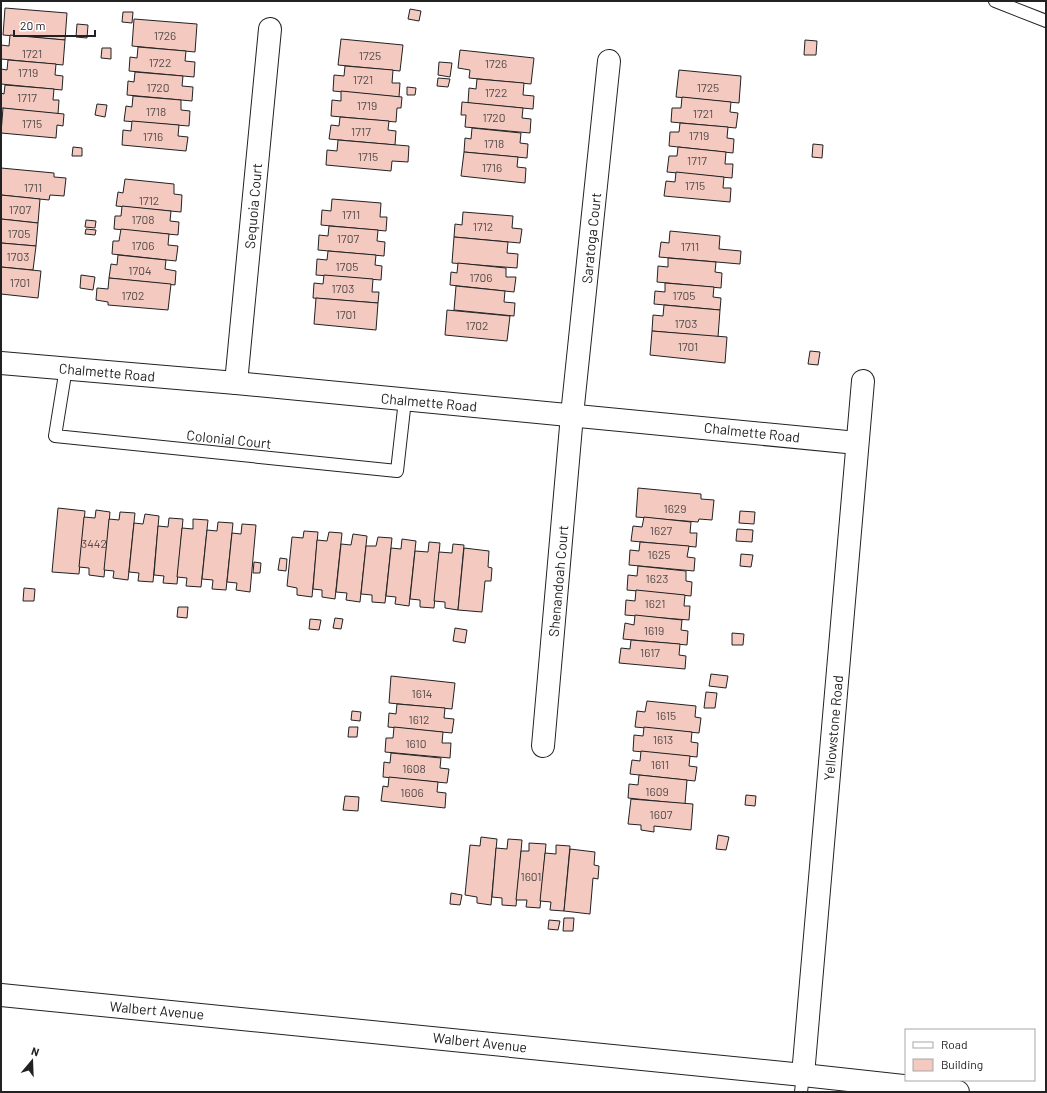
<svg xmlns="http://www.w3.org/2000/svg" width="1047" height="1093" viewBox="0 0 1047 1093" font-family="Barlow,sans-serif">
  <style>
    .building { fill: #f3c9c0; stroke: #222 }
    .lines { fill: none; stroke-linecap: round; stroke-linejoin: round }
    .service-casing { stroke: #222; stroke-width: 14 }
    .minor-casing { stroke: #222; stroke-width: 24 }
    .secondary-casing { stroke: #222; stroke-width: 24 }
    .service { stroke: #fff; stroke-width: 12 }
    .minor { stroke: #fff; stroke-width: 22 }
    .secondary { stroke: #fff; stroke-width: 22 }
    .labels { text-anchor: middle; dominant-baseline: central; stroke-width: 3; stroke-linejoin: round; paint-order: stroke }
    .number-label { font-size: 12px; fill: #564c4a }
    .street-label { font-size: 14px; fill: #222; stroke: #fff }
  </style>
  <rect width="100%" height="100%" fill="#fff"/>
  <g class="building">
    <polygon points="5,8 67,13 65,40 3,35"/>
    <polygon points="410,9 421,11 419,21 408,19"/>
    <polygon points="123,12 133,12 132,23 122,22"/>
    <polygon points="134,19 197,24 195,52 132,46"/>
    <polygon points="77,24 88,25 87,38 76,37"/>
    <polygon points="10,35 65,40 63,65 1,59 1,45 9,46"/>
    <polygon points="341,39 403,45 400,71 338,65"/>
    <polygon points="805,40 817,41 816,55 804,55"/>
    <polygon points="138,47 186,51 185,61 195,62 194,77 129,71 130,57 137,58"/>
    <polygon points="102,48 111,48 111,59 101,58"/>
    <polygon points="460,50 534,58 531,84 469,78 470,70 458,68"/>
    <polygon points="8,60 56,64 55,75 63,76 62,90 1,84 1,69 7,70"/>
    <polygon points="439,62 452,63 450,77 438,75"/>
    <polygon points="345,66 393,70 392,83 400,83 399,97 333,91 334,75 344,76"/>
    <polygon points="679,70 741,76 739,103 676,97"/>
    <polygon points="135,72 183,76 182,86 193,87 192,101 127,95 128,81 134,82"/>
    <polygon points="438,78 450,79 448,87 437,86"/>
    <polygon points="477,79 524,83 523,95 534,96 533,109 468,103 469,88 476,89"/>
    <polygon points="5,85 54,89 53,100 59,100 58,114 1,108 1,93 4,94"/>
    <polygon points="407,87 416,88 415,95 407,95"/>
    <polygon points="341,91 402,97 401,108 397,108 396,122 331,116 332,100 341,101"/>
    <polygon points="133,96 181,100 181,110 190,111 189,126 124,121 126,106 132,107"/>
    <polygon points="682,97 731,102 730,112 738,113 736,128 671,122 672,108 681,108"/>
    <polygon points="462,102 523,108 522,118 531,119 530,133 465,127 466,115 461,115"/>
    <polygon points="97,104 107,105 105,117 95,115"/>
    <polygon points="3,108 64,114 63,126 57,125 56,138 1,133"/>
    <polygon points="340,117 389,121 388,130 396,131 395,145 329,139 331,125 339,126"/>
    <polygon points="132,121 179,125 178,136 188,137 186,151 122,145 123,130 131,131"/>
    <polygon points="680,123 728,127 727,138 734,139 733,153 669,146 670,132 679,132"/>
    <polygon points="472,128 521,133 520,143 528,144 527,158 464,152 465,138 471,139"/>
    <polygon points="338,140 409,146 408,162 392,161 391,171 326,165 327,150 337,151"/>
    <polygon points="813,144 823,145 822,158 812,157"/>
    <polygon points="73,147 82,148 82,156 72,156"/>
    <polygon points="678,147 726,152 725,164 733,164 732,178 667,172 669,156 677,156"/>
    <polygon points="464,152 518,157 517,167 526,168 525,183 461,176"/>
    <polygon points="1,168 54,173 54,177 66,178 64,196 50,195 49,200 1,195"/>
    <polygon points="676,172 724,177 723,188 731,188 730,202 664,196 666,181 675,182"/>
    <polygon points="125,179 174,184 174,194 182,195 181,212 116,206 118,192 123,193"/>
    <polygon points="1,195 40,199 38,223 1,219"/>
    <polygon points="332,199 381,203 380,217 387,217 386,231 321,225 322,210 331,211"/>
    <polygon points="122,206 171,211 170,221 179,222 178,235 114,229 115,216 121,216"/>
    <polygon points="463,212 513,216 512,228 522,229 520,243 454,237 455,224 462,225"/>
    <polygon points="1,219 38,223 36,246 1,243"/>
    <polygon points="86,220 96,221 95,228 85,227"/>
    <polygon points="329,226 378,230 377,241 385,242 384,256 318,250 319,235 328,236"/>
    <polygon points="86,229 96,230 95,235 85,234"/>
    <polygon points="121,229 169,234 168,245 178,246 176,261 112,254 113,241 119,241"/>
    <polygon points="670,231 720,236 719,249 741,251 740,264 659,257 661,242 669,243"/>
    <polygon points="454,237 508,242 507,253 518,254 517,268 452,263"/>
    <polygon points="1,243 36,246 33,270 1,267"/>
    <polygon points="328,251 376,255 375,265 382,266 381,280 316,275 317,259 327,260"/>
    <polygon points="118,255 166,260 165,269 176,271 175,285 109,278 111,264 117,265"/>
    <polygon points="668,258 716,262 715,272 722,273 721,288 657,282 658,266 668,267"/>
    <polygon points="458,263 506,268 506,277 516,277 514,292 450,285 451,272 457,273"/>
    <polygon points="1,267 41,271 38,298 1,294"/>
    <polygon points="81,275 95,277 93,290 80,288"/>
    <polygon points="324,275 373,279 372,292 379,292 378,303 313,298 314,283 323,284"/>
    <polygon points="109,278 171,284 168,310 108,305 108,302 96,300 97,288 108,289"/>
    <polygon points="665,283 714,287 713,297 721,298 720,310 654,304 655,291 665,292"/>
    <polygon points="456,286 505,291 504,302 515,303 514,316 454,310"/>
    <polygon points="316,298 378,303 376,330 314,324"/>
    <polygon points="664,305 720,310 718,337 652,331 653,315 663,316"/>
    <polygon points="447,310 510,316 507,341 445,335"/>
    <polygon points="652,331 727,337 725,363 650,355"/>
    <polygon points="810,351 820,352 818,365 808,364"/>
    <polygon points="638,488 701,494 701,499 714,500 712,520 699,519 698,522 636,517"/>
    <polygon points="58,508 85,511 79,574 52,572"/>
    <polygon points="96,510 110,512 104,577 89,575 89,568 79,567 84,517 95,518"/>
    <polygon points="740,511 755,512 754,524 739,523"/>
    <polygon points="120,512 135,513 128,580 113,578 114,571 104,570 109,519 119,520"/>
    <polygon points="145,514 159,516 153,582 138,581 139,573 129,572 134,523 143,524"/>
    <polygon points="644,517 691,522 690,533 697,533 696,547 631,541 633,526 642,527"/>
    <polygon points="169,518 183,519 177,584 163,583 164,576 154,575 158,526 168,527"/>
    <polygon points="193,519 208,520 201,587 186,586 187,578 177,577 182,528 193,529"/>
    <polygon points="218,522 233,523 226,590 212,589 213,580 202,579 207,530 217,531"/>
    <polygon points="242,524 256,525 250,592 236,590 237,583 227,582 232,533 241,534"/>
    <polygon points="737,529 753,530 752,542 736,541"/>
    <polygon points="304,531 318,532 312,597 297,595 297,588 287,586 292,537 303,538"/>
    <polygon points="329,532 342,533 335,599 322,597 322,590 313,589 317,540 327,541"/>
    <polygon points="353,534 367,536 360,602 346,600 347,593 336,592 341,544 351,545"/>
    <polygon points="378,537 392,538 385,603 372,602 372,595 361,594 366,546 376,546"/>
    <polygon points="402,539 416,541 409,606 395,604 396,597 386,596 391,548 401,549"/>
    <polygon points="429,542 440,543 434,608 420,607 420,600 410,599 415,551 428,552"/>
    <polygon points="640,542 689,546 687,557 695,558 694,571 629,565 630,550 639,551"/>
    <polygon points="453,544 464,545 458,610 445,608 445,602 434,601 439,552 452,553"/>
    <polygon points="464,548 489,551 488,567 492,568 491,581 485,581 482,612 458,610"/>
    <polygon points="741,554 753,555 751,567 740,566"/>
    <polygon points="280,558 287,559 286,571 278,570"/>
    <polygon points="254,562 261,563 260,573 253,573"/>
    <polygon points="638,566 686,571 686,581 692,582 691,596 627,590 628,575 637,576"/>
    <polygon points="24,588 35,589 34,601 23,601"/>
    <polygon points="636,590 685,595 684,606 690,606 689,620 625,615 626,600 635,601"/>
    <polygon points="178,607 188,607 187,618 177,617"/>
    <polygon points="635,615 682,620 681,630 688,631 687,645 623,639 625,623 634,625"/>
    <polygon points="335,618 343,619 341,629 333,628"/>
    <polygon points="310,619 321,620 319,630 309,629"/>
    <polygon points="455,628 467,630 465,643 453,641"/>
    <polygon points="732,633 744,634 743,645 732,645"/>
    <polygon points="631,640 680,644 679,655 686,656 685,669 619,663 621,648 630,649"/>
    <polygon points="711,674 728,676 726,688 709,686"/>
    <polygon points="391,676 455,683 452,709 389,703"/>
    <polygon points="706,692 717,693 715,708 704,708"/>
    <polygon points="647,701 696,706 695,717 701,718 699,733 635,727 637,711 645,712"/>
    <polygon points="397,704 445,708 444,718 454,719 452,733 388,727 389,713 396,714"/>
    <polygon points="352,711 361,712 360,721 351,720"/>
    <polygon points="349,727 358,727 357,737 348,737"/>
    <polygon points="394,727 443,732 442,743 451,743 450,758 385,752 386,738 393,738"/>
    <polygon points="644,727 692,732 691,742 698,743 697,757 633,751 634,735 643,736"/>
    <polygon points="641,751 690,756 689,766 697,767 695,781 630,774 632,760 640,761"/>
    <polygon points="391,753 441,758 440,768 449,769 447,783 383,777 384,762 390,763"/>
    <polygon points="639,775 687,780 685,804 628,798 629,784 638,785"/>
    <polygon points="389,777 438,782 437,792 446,793 445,808 381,801 383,786 388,787"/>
    <polygon points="746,795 756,796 755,806 745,805"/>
    <polygon points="345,796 359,797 358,811 343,810"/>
    <polygon points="631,799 693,804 691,830 654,826 654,832 641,830 641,825 628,824"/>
    <polygon points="718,835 729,837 726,850 716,849"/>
    <polygon points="481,837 497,839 491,905 477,903 477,897 465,895 470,845 480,846"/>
    <polygon points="508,839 522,840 516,906 502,905 502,898 492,897 496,848 507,849"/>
    <polygon points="529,843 546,844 540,908 526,907 527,900 516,900 521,851 529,851"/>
    <polygon points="556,845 570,846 564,911 550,910 551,902 540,901 545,853 556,854"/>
    <polygon points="570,849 595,852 594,865 599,866 598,879 593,878 590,914 564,911"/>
    <polygon points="451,893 462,895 460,905 450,904"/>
    <polygon points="564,918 574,918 573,931 563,931"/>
    <polygon points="549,920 560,921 558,930 548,929"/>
  </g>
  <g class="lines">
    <g class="service-casing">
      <g id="service">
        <polyline points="995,1 1046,21"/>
        <polyline points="66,368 55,436 397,471 405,400"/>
        <polyline points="801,1092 803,1075"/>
      </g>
    </g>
    <g class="minor-casing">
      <g id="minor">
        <polyline points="1,363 236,383 857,443"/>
        <polyline points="236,383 270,29"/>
        <polyline points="543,746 572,415 609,61"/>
        <polyline points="803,1075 863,381"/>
      </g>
    </g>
    <g class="secondary-casing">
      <polyline id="secondary" points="1,995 803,1075 958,1092"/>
    </g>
    <use href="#service" class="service"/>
    <use href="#minor" class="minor"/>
    <use href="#secondary" class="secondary"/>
  </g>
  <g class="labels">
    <g class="number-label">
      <text x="165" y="35">1726</text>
      <text x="32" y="53">1721</text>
      <text x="370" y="55">1725</text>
      <text x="160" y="62">1722</text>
      <text x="496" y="63">1726</text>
      <text x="28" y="72">1719</text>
      <text x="363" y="79">1721</text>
      <text x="158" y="87">1720</text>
      <text x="708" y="87">1725</text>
      <text x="496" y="92">1722</text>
      <text x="27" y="97">1717</text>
      <text x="367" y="105">1719</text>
      <text x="156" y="111">1718</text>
      <text x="703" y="113">1721</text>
      <text x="494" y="117">1720</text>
      <text x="32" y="123">1715</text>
      <text x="361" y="131">1717</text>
      <text x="699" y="135">1719</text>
      <text x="153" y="136">1716</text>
      <text x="494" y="143">1718</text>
      <text x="368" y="156">1715</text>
      <text x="697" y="160">1717</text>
      <text x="492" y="167">1716</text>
      <text x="695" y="185">1715</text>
      <text x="33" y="187">1711</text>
      <text x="149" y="200">1712</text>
      <text x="20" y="209">1707</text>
      <text x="351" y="214">1711</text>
      <text x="143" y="219">1708</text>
      <text x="483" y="226">1712</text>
      <text x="19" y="233">1705</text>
      <text x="348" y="238">1707</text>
      <text x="143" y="245">1706</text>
      <text x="690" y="246">1711</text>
      <text x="18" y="256">1703</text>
      <text x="347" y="266">1705</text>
      <text x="140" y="270">1704</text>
      <text x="481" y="277">1706</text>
      <text x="20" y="282">1701</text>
      <text x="343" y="288">1703</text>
      <text x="133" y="295">1702</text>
      <text x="684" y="295">1705</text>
      <text x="346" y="314">1701</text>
      <text x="686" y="323">1703</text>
      <text x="477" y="325">1702</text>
      <text x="688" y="346">1701</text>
      <text x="675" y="508">1629</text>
      <text x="661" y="530">1627</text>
      <text x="94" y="543">3442</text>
      <text x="659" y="554">1625</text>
      <text x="657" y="578">1623</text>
      <text x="655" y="603">1621</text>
      <text x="654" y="630">1619</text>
      <text x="650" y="652">1617</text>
      <text x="422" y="693">1614</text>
      <text x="666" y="715">1615</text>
      <text x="419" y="719">1612</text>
      <text x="663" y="739">1613</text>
      <text x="416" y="743">1610</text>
      <text x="660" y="764">1611</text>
      <text x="414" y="768">1608</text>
      <text x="657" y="791">1609</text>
      <text x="412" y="792">1606</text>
      <text x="661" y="814">1607</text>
      <text x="531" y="876">1601</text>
    </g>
    <g class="street-label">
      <text transform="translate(253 206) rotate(-85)">Sequoia Court</text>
      <text transform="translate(591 238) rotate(-84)">Saratoga Court</text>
      <text transform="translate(107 372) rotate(5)">Chalmette Road</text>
      <text transform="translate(429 402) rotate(5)">Chalmette Road</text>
      <text transform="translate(752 432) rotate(6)">Chalmette Road</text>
      <text transform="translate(229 439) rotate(6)">Colonial Court</text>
      <text transform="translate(558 581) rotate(-85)">Shenandoah Court</text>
      <text transform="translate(833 728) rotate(-85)">Yellowstone Road</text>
      <text transform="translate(157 1010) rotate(5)">Walbert Avenue</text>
      <text transform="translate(480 1042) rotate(6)">Walbert Avenue</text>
    </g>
  </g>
  <rect width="1047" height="1093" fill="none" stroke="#222222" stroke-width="4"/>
  <rect x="905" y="1029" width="130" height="52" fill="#ffffff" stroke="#a7a7a7"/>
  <rect x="913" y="1042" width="20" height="6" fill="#ffffff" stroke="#a7a7a7"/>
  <text x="941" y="1049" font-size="12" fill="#222222">Road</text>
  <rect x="913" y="1059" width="20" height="12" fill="#f3c9c0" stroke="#a7a7a7"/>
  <text x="941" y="1069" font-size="12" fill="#222222">Building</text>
  <g transform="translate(32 1061) rotate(19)" stroke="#ffffff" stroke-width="3" paint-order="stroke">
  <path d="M0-3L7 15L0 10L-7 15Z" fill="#222222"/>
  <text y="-6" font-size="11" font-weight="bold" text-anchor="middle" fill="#222222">N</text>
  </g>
  <path d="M14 30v6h81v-6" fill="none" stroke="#222222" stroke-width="2"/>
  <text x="20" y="30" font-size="12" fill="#222222" stroke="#ffffff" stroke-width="3" paint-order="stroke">20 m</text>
</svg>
